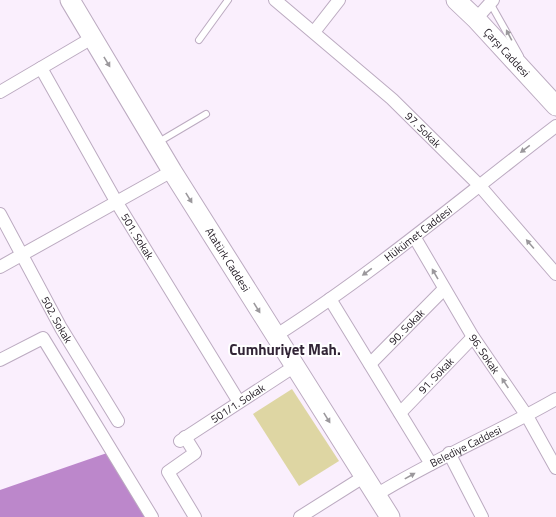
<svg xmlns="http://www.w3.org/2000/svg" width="556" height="517" viewBox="0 0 556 517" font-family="'Titillium Web',sans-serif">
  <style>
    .green { fill: #ded6a3 }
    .water { fill: #bc87cb }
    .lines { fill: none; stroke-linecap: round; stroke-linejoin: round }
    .lane-casing { stroke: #bcabc1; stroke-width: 8 }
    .street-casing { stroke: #bcabc1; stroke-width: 14 }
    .primary-casing { stroke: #bcabc1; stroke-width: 21 }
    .lane { stroke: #fff; stroke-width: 6 }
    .street { stroke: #fff; stroke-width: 12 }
    .primary { stroke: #fff; stroke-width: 19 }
    .oneway { fill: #9b989c }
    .labels { text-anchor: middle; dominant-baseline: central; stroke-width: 4; stroke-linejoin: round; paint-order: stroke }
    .street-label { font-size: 11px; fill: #201922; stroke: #fff }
    .district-label { font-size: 15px; font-weight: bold; fill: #322536; stroke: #fff }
  </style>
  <rect width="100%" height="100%" fill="#faeffd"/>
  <polygon class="green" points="292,389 339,461 299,486 253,414"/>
  <polygon class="water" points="107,453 146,517 0,517 0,490"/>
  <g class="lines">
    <g class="lane-casing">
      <g id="lane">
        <polyline points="489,1 520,56"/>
        <polyline points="199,40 228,0"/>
        <polyline points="157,143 206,114"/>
      </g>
    </g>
    <g class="street-casing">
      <g id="street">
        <path id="s1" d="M275 0 392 99 479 185 556 274"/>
        <polyline points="476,19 493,0"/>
        <polyline points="314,32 339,0"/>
        <path id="s2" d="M41 68 117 203 239 402"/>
        <polyline points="0,92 92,38"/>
        <path id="s3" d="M0 214 61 328 118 421"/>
        <path id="s4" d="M415 238 473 337 527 416 556 468"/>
        <polyline points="0,267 172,171"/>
        <polyline points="330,299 431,464"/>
        <path id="s5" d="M275 336C374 273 463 197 556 126"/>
        <polyline points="0,360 43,338 152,517"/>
        <path id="s6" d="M370 364 444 289"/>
        <path id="s7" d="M400 413 473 337"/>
        <polyline points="185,437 195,453 168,472 195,517"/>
        <path id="s8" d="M180 441 295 366"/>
        <polyline points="449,453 482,517"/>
        <path id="s9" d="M376 495C434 459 497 433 556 399"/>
        <polyline points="300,517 365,476"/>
      </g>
    </g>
    <g class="primary-casing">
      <g id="primary">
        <path id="s10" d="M70 0 172 171 390 517"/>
        <path id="s11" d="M456 0 476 19 556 106"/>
      </g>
    </g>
    <use href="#lane" class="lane"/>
    <use href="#street" class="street"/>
    <use href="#primary" class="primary"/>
  </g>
  <defs><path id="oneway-solid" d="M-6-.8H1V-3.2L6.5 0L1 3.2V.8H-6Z"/></defs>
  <g class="oneway">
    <use href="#oneway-solid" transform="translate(509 35) rotate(-118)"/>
    <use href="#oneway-solid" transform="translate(107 62) rotate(59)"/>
    <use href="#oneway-solid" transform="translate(525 149) rotate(143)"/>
    <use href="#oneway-solid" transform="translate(189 198) rotate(58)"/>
    <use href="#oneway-solid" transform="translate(530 244) rotate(-131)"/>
    <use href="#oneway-solid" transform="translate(367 272) rotate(144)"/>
    <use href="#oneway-solid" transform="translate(435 274) rotate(-120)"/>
    <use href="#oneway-solid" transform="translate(257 308) rotate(58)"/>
    <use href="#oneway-solid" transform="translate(505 383) rotate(-124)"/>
    <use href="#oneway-solid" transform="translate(327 418) rotate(58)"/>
    <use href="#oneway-solid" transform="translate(410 476) rotate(-29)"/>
  </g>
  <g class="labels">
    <g class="street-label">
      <text stroke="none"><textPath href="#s11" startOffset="73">Çarşı Caddesi</textPath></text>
      <text stroke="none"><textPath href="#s1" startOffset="197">97. Sokak</textPath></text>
      <text stroke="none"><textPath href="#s5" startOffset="176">Hükümet Caddesi</textPath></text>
      <text stroke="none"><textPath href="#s2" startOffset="194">501. Sokak</textPath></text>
      <text stroke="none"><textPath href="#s10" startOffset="304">Atatürk Caddesi</textPath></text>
      <text stroke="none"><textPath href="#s3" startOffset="120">502. Sokak</textPath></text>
      <text stroke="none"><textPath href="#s6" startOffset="52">90. Sokak</textPath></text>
      <text stroke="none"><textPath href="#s4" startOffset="135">96. Sokak</textPath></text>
      <text stroke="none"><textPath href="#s7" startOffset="52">91. Sokak</textPath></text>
      <text stroke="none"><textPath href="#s8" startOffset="69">501/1. Sokak</textPath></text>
      <text stroke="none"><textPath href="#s9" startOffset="102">Belediye Caddesi</textPath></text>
    </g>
    <g class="district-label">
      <text x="285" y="349">Cumhuriyet Mah.</text>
    </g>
  </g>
</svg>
